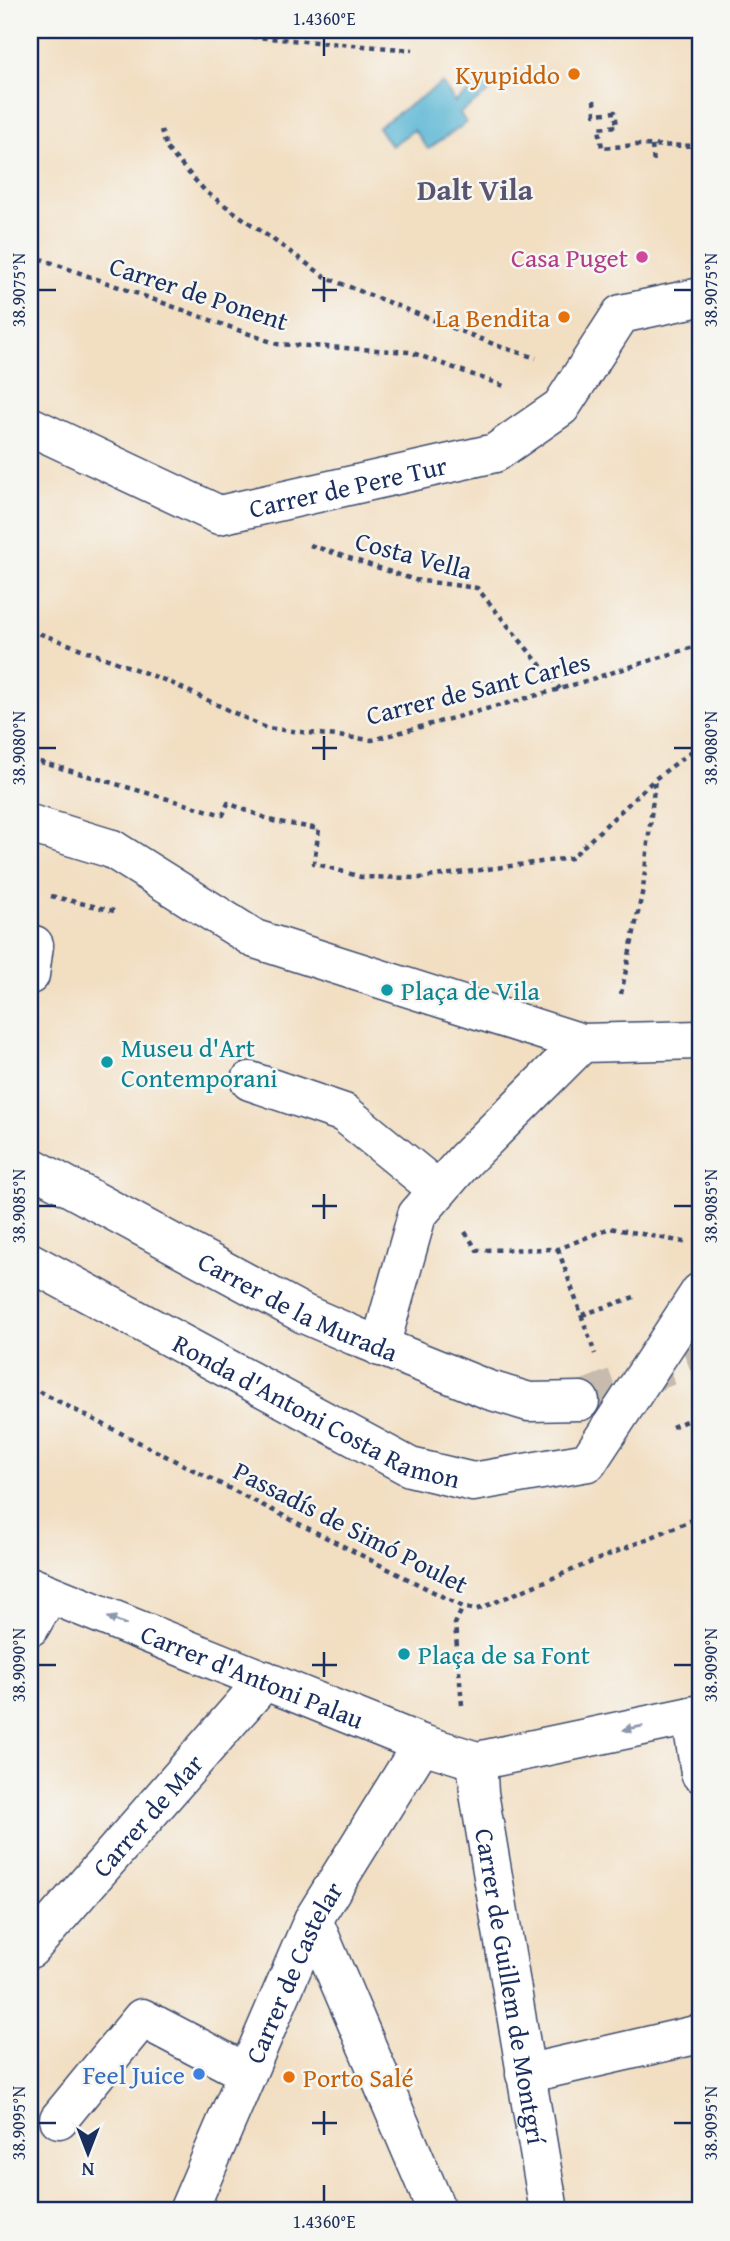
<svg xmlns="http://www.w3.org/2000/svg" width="730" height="2241" viewBox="0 0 730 2241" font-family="'Gentium Book Plus',serif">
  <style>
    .water { fill: #54b4d3; stroke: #387298; stroke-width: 2 }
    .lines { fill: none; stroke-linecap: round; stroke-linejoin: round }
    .minor-tunnel { stroke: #c7bbad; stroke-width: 38; stroke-dasharray: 38 19; stroke-linecap: butt }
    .pedestrian-casing { stroke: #3b496d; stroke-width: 41 }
    .minor-casing { stroke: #3b496d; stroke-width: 41 }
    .path { stroke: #3b496d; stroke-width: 4.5; stroke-dasharray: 5 5; stroke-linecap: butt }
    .pedestrian { stroke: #fff; stroke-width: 38 }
    .minor { stroke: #fff; stroke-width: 38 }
    .oneway { fill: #8d97ae }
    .ticks { fill: none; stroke: #1b2f5e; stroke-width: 2.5 }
    .food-dot { fill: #e8710a; stroke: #f6f6f2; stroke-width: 2.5 }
    .hotel-dot { fill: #d1479c; stroke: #f6f6f2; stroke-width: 2.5 }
    .culture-dot { fill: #0f9aa8; stroke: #f6f6f2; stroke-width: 2.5 }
    .shop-dot { fill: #3f7fe0; stroke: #f6f6f2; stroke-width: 2.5 }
    .labels { text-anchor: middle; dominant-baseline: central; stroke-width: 5; stroke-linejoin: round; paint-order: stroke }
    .food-label { font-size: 26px; fill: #c56008; stroke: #f6f6f2; text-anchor: end }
    .hotel-label { font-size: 26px; fill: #b23c85; stroke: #f6f6f2; text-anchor: end }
    .street-label { font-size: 26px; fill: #1b2f5e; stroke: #f6f6f2 }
    .culture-label { font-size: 26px; fill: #0d838f; stroke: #f6f6f2; text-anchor: start }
    .shop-label { font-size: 26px; fill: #366cbe; stroke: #f6f6f2; text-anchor: end }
    .quarter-label { font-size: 30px; font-weight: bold; fill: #5a5471; stroke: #f6f6f2 }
    .neatline { fill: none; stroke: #1b2f5e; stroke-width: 2.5 }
    .ticks-label { font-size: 18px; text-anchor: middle; fill: #1b2f5e }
  </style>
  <rect width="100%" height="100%" fill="#f6f6f2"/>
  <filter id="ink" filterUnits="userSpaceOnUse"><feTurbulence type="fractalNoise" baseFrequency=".0143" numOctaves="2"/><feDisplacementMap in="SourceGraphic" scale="14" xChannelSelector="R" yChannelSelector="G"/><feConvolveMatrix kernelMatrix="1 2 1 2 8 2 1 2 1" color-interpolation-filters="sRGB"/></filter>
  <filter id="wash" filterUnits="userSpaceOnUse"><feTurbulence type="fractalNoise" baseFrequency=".00686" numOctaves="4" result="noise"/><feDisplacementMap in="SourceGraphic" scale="28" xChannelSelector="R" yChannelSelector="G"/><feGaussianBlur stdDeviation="1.57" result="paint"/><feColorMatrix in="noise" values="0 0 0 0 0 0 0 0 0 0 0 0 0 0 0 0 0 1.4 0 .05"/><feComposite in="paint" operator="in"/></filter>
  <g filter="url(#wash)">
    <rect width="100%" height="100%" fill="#f2dec1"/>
    <polygon class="water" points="489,77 496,87 460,113 466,123 428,149 414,130 391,146 378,127 442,83 455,102"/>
  </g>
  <g filter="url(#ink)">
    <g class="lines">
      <polyline class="minor-tunnel" points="580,1401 700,1354"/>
      <g class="pedestrian-casing">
        <g id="pedestrian">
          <polyline points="112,849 255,939 582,1043 700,1040"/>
          <polyline points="250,1081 344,1113 438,1190"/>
          <polyline points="30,1627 49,1594"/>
          <polyline points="691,1716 700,1773"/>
          <polyline points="313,1920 437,2211"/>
          <path id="s1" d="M30 1949 265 1680"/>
          <polyline points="525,2074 700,2034"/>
          <polyline points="59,2119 142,2018 247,2073"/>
          <path id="s2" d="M188 2211 313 1920 422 1744"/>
        </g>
      </g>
      <g class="minor-casing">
        <g id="minor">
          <path id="s3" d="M30 426 219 515 495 453 561 407 621 314 700 297"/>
          <polyline points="30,824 112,849"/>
          <polyline points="30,944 34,945 30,975"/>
          <path id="s4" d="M30 1166 304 1314 355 1336 489 1390 529 1402 580 1401"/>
          <path id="s5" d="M30 1262 410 1467 473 1482 588 1462 700 1292"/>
          <polyline points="380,1347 417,1215 465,1160 582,1043"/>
          <path id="s6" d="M30 1586 422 1744 477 1761 700 1714"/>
          <path id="s7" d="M477 1761 479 1793 549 2211"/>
        </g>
      </g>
      <g class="path">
        <polyline points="192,30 219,34 413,50"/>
        <polyline points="594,100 595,114 615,112 617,126 599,128 602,148 636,145 700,146"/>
        <polyline points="161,130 167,149 206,192 327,278 501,347 536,358"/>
        <polyline points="652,146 654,163"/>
        <polyline points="30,255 277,344 410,352 504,386"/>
        <polyline points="310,545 415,580 477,588 560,689"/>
        <polyline points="30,630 167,681 266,728 372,740 560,689 700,645"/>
        <polyline points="30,759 223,815 228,803 273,821 319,829 314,863 361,877 420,878 571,858 655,779 700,745"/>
        <polyline points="51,896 114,911"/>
        <polyline points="621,994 643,889 655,779"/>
        <polyline points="465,1232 477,1250 558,1249 610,1228 689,1243"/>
        <polyline points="558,1249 595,1354"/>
        <polyline points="582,1315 637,1296"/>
        <polyline points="30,1387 463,1607 476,1610 700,1517"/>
        <polyline points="672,1427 700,1415"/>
        <polyline points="462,1705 455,1624 463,1607"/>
      </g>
      <use href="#pedestrian" class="pedestrian"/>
      <use href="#minor" class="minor"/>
    </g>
    <defs><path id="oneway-solid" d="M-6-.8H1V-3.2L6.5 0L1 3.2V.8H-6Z" transform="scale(1.75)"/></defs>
    <g class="oneway">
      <use href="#oneway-solid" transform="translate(117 1621) rotate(-158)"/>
      <use href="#oneway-solid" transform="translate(633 1728) rotate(168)"/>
    </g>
  </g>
  <path class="ticks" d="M324 38V56M324 277V302M38 290H56M312 290H337M674 290H692M324 736V760M38 748H56M312 748H337M674 748H692M324 1194V1219M38 1206H56M312 1206H337M674 1206H692M324 1652V1677M38 1665H56M312 1665H337M674 1665H692M324 2111V2135M38 2123H56M312 2123H337M674 2123H692M324 2185V2202"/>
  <g class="food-dot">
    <circle cx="574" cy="74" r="7"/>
    <circle cx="564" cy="317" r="7"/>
    <circle cx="289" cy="2077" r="7"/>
  </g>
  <circle class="hotel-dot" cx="642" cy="257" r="7"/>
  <g class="culture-dot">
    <circle cx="387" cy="990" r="7"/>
    <circle cx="107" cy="1062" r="7"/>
    <circle cx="404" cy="1654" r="7"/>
  </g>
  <circle class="shop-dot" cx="199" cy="2074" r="7"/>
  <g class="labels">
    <g class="food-label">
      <text x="560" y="74">Kyupiddo</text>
      <text x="550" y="317">La Bendita</text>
      <text x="303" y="2077" text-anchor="start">Porto Salé</text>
    </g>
    <g class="hotel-label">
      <text x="628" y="257">Casa Puget</text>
    </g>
    <g class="street-label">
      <text transform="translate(199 293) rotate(18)">Carrer de Ponent</text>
      <text stroke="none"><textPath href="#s3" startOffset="341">Carrer de Pere Tur</textPath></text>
      <text transform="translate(414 555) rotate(15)">Costa Vella</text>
      <text transform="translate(478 688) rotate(-14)">Carrer de Sant Carles</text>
      <text stroke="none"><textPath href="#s4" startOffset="303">Carrer de la Murada</textPath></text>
      <text stroke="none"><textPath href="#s5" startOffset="324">Ronda d'Antoni Costa Ramon</textPath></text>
      <text transform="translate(351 1527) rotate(27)">Passadís de Simó Poulet</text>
      <text stroke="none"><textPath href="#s6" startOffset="240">Carrer d'Antoni Palau</textPath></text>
      <text stroke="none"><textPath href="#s1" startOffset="178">Carrer de Mar</textPath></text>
      <text stroke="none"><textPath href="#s2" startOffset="261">Carrer de Castelar</textPath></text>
      <text stroke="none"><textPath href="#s7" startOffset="228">Carrer de Guillem de Montgrí</textPath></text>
    </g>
    <g class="culture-label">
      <text x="401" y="990">Plaça de Vila</text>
      <text x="121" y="1047">Museu d'Art<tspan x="121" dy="30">Contemporani</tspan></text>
      <text x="418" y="1654">Plaça de sa Font</text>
    </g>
    <g class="shop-label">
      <text x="185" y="2074">Feel Juice</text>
    </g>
    <g class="quarter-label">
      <text x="475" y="189">Dalt Vila</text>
    </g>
  </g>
  <rect width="730" height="2241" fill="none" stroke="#f6f6f2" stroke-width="77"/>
  <g transform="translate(88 2153) rotate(180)" stroke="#f6f6f2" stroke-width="5" paint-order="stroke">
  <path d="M0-5L12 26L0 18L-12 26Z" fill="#1b2f5e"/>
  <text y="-10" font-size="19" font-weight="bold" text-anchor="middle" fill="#1b2f5e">N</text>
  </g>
  <rect x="38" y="38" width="654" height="2164" class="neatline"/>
  <g class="ticks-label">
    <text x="324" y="25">1.4360°E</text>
    <text transform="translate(711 290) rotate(-90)" y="6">38.9075°N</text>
    <text transform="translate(19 290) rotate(-90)" y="6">38.9075°N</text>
    <text transform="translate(711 748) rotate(-90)" y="6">38.9080°N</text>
    <text transform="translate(19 748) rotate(-90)" y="6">38.9080°N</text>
    <text transform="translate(19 1206) rotate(-90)" y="6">38.9085°N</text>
    <text transform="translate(711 1206) rotate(-90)" y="6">38.9085°N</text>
    <text transform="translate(19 1665) rotate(-90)" y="6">38.9090°N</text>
    <text transform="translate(711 1665) rotate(-90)" y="6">38.9090°N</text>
    <text transform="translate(19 2123) rotate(-90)" y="6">38.9095°N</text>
    <text transform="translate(711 2123) rotate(-90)" y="6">38.9095°N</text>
    <text x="324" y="2228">1.4360°E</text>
  </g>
</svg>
